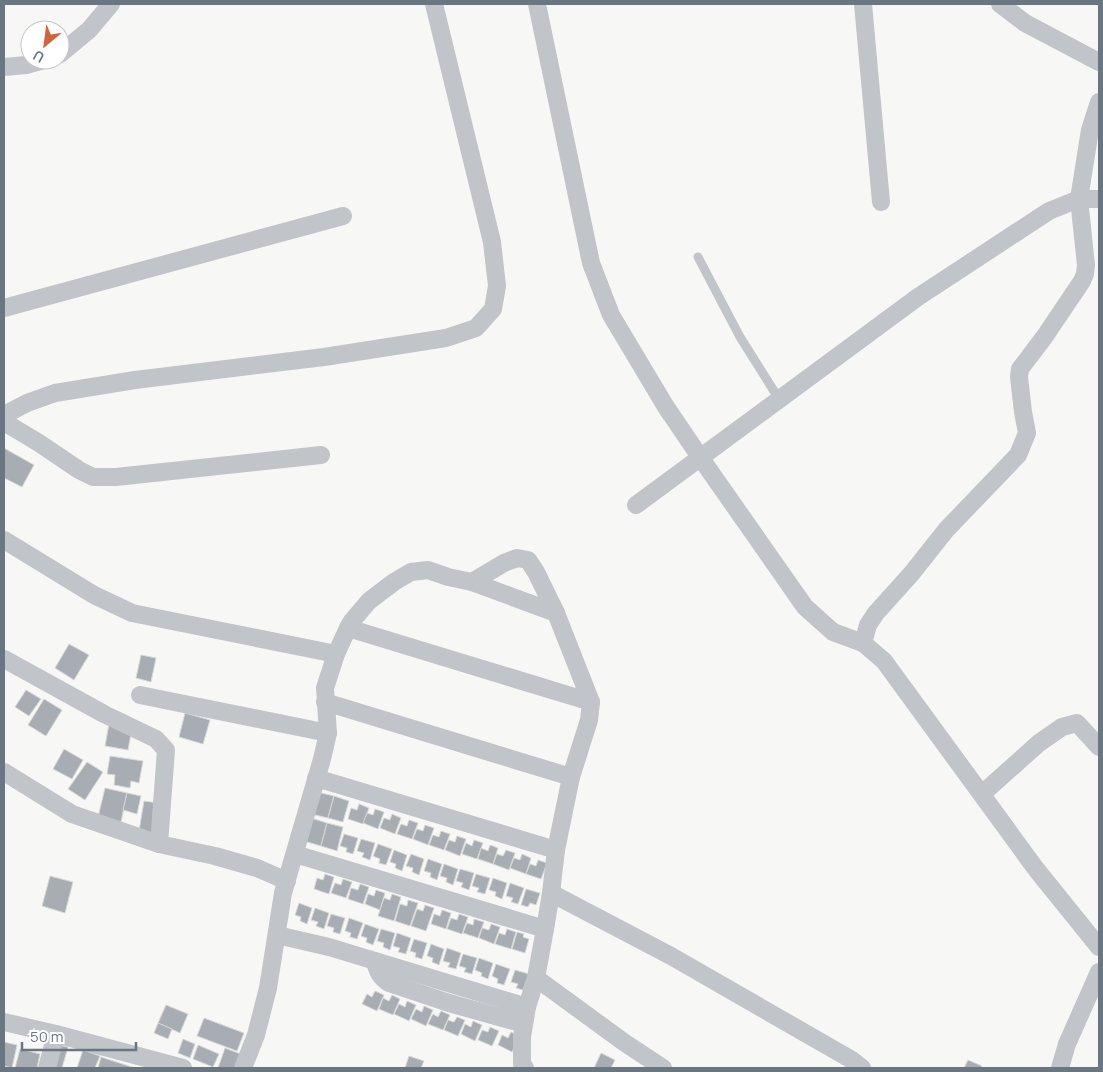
<svg xmlns="http://www.w3.org/2000/svg" width="1103" height="1072" viewBox="0 0 1103 1072" font-family="Manrope,sans-serif">
  <style>
    .building { fill: #a7adb3; stroke: #d9d9d7 }
    .lines { fill: none; stroke-linecap: round; stroke-linejoin: round }
    .lane { stroke: #c1c4c8; stroke-width: 9 }
    .street { stroke: #c1c4c8; stroke-width: 18 }
  </style>
  <rect width="100%" height="100%" fill="#f7f7f5"/>
  <g class="building">
    <polygon points="4,448 34,465 22,487 4,478"/>
    <polygon points="69,644 89,655 74,680 55,668"/>
    <polygon points="141,655 156,658 151,682 136,678"/>
    <polygon points="26,690 41,699 29,716 15,707"/>
    <polygon points="44,699 62,710 46,736 28,725"/>
    <polygon points="185,713 210,720 203,744 179,737"/>
    <polygon points="109,724 132,728 128,750 105,746"/>
    <polygon points="64,749 83,760 72,779 53,769"/>
    <polygon points="110,756 143,761 139,783 131,781 130,788 114,785 115,775 107,774"/>
    <polygon points="87,762 103,772 85,800 68,789"/>
    <polygon points="105,788 127,793 121,822 98,817"/>
    <polygon points="317,792 334,796 328,818 311,814"/>
    <polygon points="127,793 141,796 137,814 123,810"/>
    <polygon points="334,796 349,801 343,822 328,818"/>
    <polygon points="144,801 158,803 153,833 139,831"/>
    <polygon points="359,804 369,808 363,824 348,819 351,808 357,810"/>
    <polygon points="375,809 384,812 378,829 363,823 367,813 373,815"/>
    <polygon points="392,814 401,818 395,834 380,828 384,818 390,820"/>
    <polygon points="311,818 327,823 321,846 304,841"/>
    <polygon points="409,820 418,823 412,839 397,834 401,824 407,826"/>
    <polygon points="327,823 343,827 337,851 321,846"/>
    <polygon points="425,825 434,828 428,845 413,839 417,829 423,831"/>
    <polygon points="441,831 450,834 444,850 429,845 433,835 439,837"/>
    <polygon points="344,834 358,838 353,854 346,852 347,848 340,846"/>
    <polygon points="457,836 466,839 460,856 445,850 449,840 455,842"/>
    <polygon points="361,839 375,843 370,860 362,857 364,853 357,851"/>
    <polygon points="474,840 483,843 477,859 462,854 466,843 472,846"/>
    <polygon points="378,844 392,849 386,865 379,863 380,859 373,856"/>
    <polygon points="490,845 498,848 493,864 478,859 481,848 488,851"/>
    <polygon points="394,850 407,855 402,871 395,868 396,864 390,862"/>
    <polygon points="506,850 515,853 509,870 493,864 497,854 503,856"/>
    <polygon points="411,854 424,859 419,875 412,872 413,868 406,866"/>
    <polygon points="522,854 531,858 526,874 510,868 514,858 520,860"/>
    <polygon points="428,859 442,864 437,880 430,877 431,873 424,871"/>
    <polygon points="538,860 547,863 541,879 526,874 530,864 536,866"/>
    <polygon points="444,864 458,869 453,885 446,882 447,878 440,876"/>
    <polygon points="460,869 474,873 469,890 461,887 463,883 456,881"/>
    <polygon points="325,874 334,877 329,894 314,889 317,878 323,880"/>
    <polygon points="476,874 490,878 485,894 477,892 479,888 472,886"/>
    <polygon points="50,876 73,882 65,913 42,906"/>
    <polygon points="493,878 507,883 502,899 495,896 496,892 489,890"/>
    <polygon points="343,879 352,882 346,898 331,893 335,883 341,885"/>
    <polygon points="510,883 524,888 518,904 511,902 513,898 506,896"/>
    <polygon points="360,884 369,887 363,904 348,899 351,888 358,890"/>
    <polygon points="526,889 540,893 536,905 530,903 528,907 521,905"/>
    <polygon points="376,890 385,893 380,910 365,904 368,894 374,896"/>
    <polygon points="392,894 401,897 394,921 378,916 384,898 390,900"/>
    <polygon points="408,900 418,903 410,926 395,921 400,904 407,906"/>
    <polygon points="299,903 312,908 307,924 300,921 301,917 295,915"/>
    <polygon points="425,905 434,908 426,931 411,926 417,909 423,911"/>
    <polygon points="315,908 329,913 324,929 316,926 318,922 311,920"/>
    <polygon points="442,910 451,913 446,929 431,924 434,914 440,916"/>
    <polygon points="331,914 345,918 340,934 333,932 334,928 327,926"/>
    <polygon points="459,914 468,917 462,934 447,929 451,918 457,920"/>
    <polygon points="349,918 363,923 357,939 350,937 351,933 345,931"/>
    <polygon points="474,919 484,922 478,938 463,933 467,923 473,925"/>
    <polygon points="365,924 379,929 373,945 366,942 367,938 361,936"/>
    <polygon points="491,924 500,927 494,944 479,938 482,928 489,930"/>
    <polygon points="381,929 395,933 390,950 383,947 384,943 377,941"/>
    <polygon points="507,929 516,932 511,949 495,944 499,933 505,935"/>
    <polygon points="517,932 524,934 523,937 529,939 525,953 512,949"/>
    <polygon points="397,933 411,938 406,954 398,952 400,948 393,946"/>
    <polygon points="414,939 427,943 422,959 415,957 416,953 410,951"/>
    <polygon points="431,944 444,949 439,965 432,962 433,958 427,956"/>
    <polygon points="447,948 461,953 456,969 448,967 450,963 443,961"/>
    <polygon points="463,954 477,958 472,974 464,972 466,968 459,966"/>
    <polygon points="479,958 493,963 488,979 481,976 482,973 475,970"/>
    <polygon points="496,964 510,969 504,985 497,983 498,979 492,976"/>
    <polygon points="515,970 529,974 523,990 516,988 518,984 511,982"/>
    <polygon points="375,991 384,995 377,1011 362,1004 367,994 372,997"/>
    <polygon points="392,995 400,999 393,1015 379,1009 383,998 389,1001"/>
    <polygon points="407,1001 416,1005 409,1021 394,1014 399,1004 405,1007"/>
    <polygon points="166,1005 188,1014 180,1033 158,1023"/>
    <polygon points="424,1006 433,1010 426,1026 411,1019 416,1009 422,1012"/>
    <polygon points="441,1011 450,1015 443,1030 428,1024 433,1014 438,1017"/>
    <polygon points="457,1017 465,1020 458,1036 444,1030 448,1020 454,1022"/>
    <polygon points="204,1018 244,1033 237,1051 197,1036"/>
    <polygon points="473,1021 482,1025 475,1041 461,1034 465,1024 471,1027"/>
    <polygon points="158,1023 172,1029 168,1039 154,1033"/>
    <polygon points="490,1027 499,1031 492,1046 478,1040 482,1030 488,1032"/>
    <polygon points="511,1032 519,1036 512,1052 498,1045 502,1035 508,1038"/>
    <polygon points="183,1039 195,1044 190,1058 178,1053"/>
    <polygon points="4,1042 17,1045 12,1068 4,1066"/>
    <polygon points="55,1044 68,1047 62,1068 48,1068"/>
    <polygon points="198,1045 219,1054 213,1067 193,1059"/>
    <polygon points="225,1048 243,1055 238,1068 218,1068"/>
    <polygon points="20,1049 40,1054 37,1068 15,1068"/>
    <polygon points="83,1050 100,1056 95,1068 77,1068"/>
    <polygon points="601,1053 615,1060 611,1068 594,1068"/>
    <polygon points="409,1056 424,1061 421,1068 405,1068"/>
    <polygon points="101,1057 135,1068 98,1068"/>
    <polygon points="968,1060 982,1066 981,1068 964,1068"/>
  </g>
  <g class="lines">
    <polyline class="lane" points="698,257 740,337 779,399"/>
    <g class="street">
      <polyline points="537,4 591,263 611,315 666,407 700,457 805,607 833,632 863,643 884,661 1036,869 1099,947"/>
      <polyline points="863,4 881,202"/>
      <polyline points="1000,4 1025,23 1099,62"/>
      <polyline points="60,54 89,30 111,4"/>
      <polyline points="4,67 26,65 44,60"/>
      <polyline points="4,308 343,216"/>
      <polyline points="4,415 27,403 55,393 135,380 324,357 446,338 476,328 493,309 497,286 492,242 434,4"/>
      <polyline points="4,422 39,443 79,470 93,477 116,477 321,455"/>
      <polyline points="636,505 918,297 1049,211 1079,199 1099,199"/>
      <polyline points="4,540 94,595 132,613 336,654"/>
      <polyline points="472,582 556,613"/>
      <polyline points="348,628 591,702"/>
      <polyline points="863,643 868,625 876,613 912,573 946,530 1018,455 1027,433 1023,412 1019,377 1020,369 1045,336 1082,281 1085,274 1086,265 1079,199 1090,130 1099,102"/>
      <polyline points="4,659 104,714 156,739 166,750 159,844"/>
      <polyline points="140,695 328,733"/>
      <polyline points="325,702 571,777"/>
      <polyline points="4,772 72,814 159,844 215,856 257,868 287,881"/>
      <polyline points="316,778 556,850"/>
      <polyline points="982,794 1039,743 1062,727 1077,723 1099,747"/>
      <polyline points="295,854 545,929"/>
      <polyline points="551,893 671,956 852,1060 862,1068"/>
      <polyline points="277,935 329,947 527,1007"/>
      <path d="M375 961C377 971 380 977 389 983L449 1003 524 1024"/>
      <polyline points="536,978 625,1043 663,1068"/>
      <polyline points="4,1022 56,1034 47,1068"/>
      <polyline points="56,1034 183,1068"/>
      <polyline points="243,1068 256,1035 268,988 283,893 322,759 328,733 325,688 336,654 348,628 352,621 369,601 394,582 411,572 428,570 448,577 472,582 504,563 517,558 528,560 536,572 556,613 591,702 589,720 571,777 556,850 551,893 545,929 536,978 527,1007 522,1037 522,1064 525,1068"/>
      <polyline points="1060,1068 1067,1044 1099,972"/>
    </g>
  </g>
  <rect width="1103" height="1072" fill="none" stroke="#6a7682" stroke-width="10"/>
  <g transform="translate(45 45) rotate(209)"><circle r="24" fill="#ffffff" stroke="#c3c8cd"/>
  <path d="M0-4L9 19L0 12L-9 19Z" fill="#ce673f"/>
  <text y="-8" font-size="14" font-weight="bold" text-anchor="middle" fill="#6a7682">U</text>
  </g>
  <path d="M22 1042v8h114v-8" fill="none" stroke="#6a7682" stroke-width="2.5"/>
  <text x="30" y="1042" font-size="15" fill="#6a7682" stroke="#ffffff" stroke-width="4" paint-order="stroke">50 m</text>
</svg>
